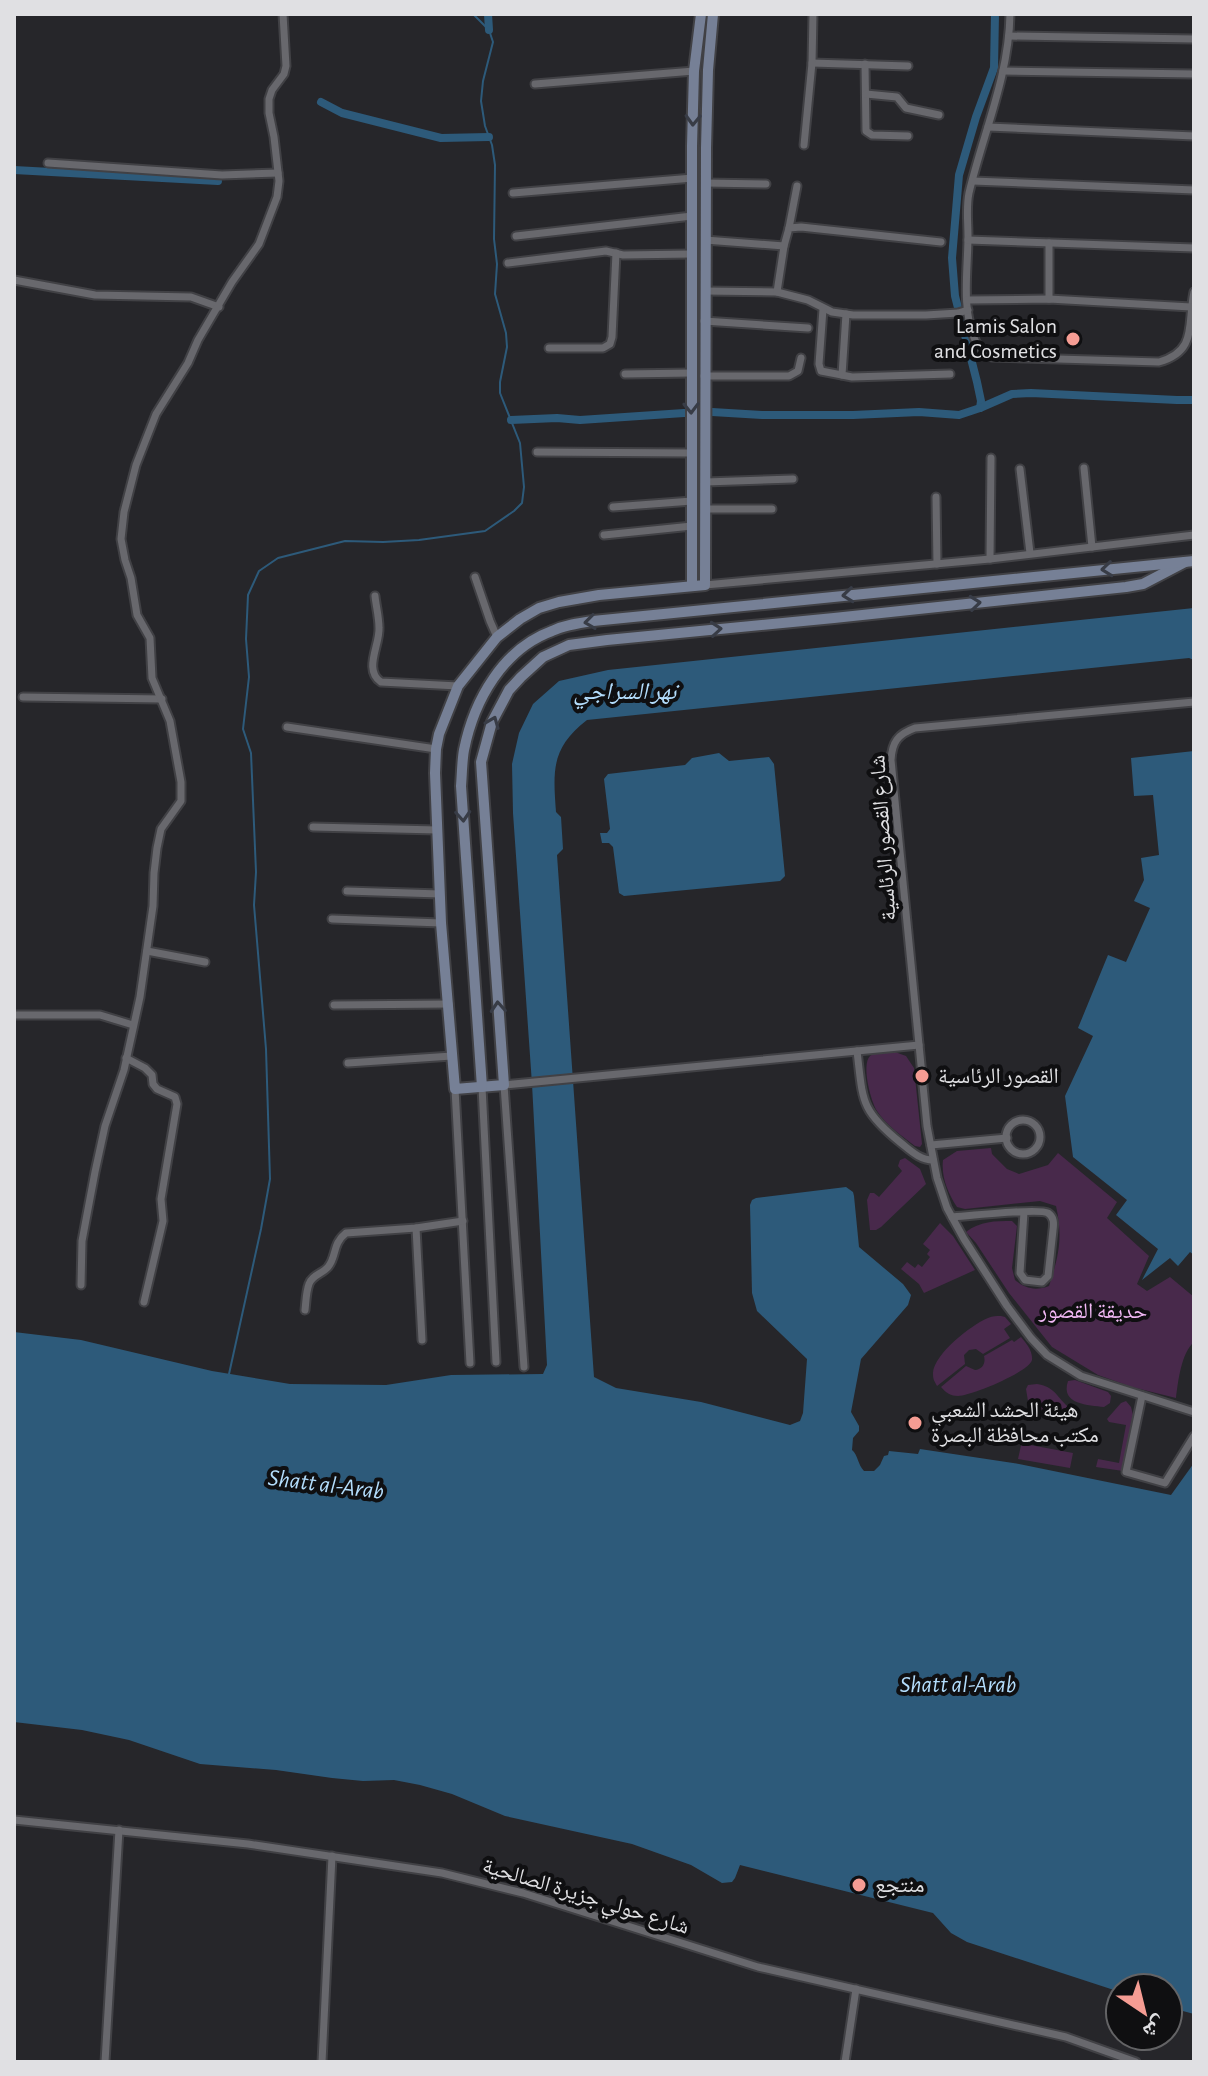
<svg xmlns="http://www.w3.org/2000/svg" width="1208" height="2076" viewBox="0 0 1208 2076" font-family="'Alegreya Sans','Noto Naskh Arabic',sans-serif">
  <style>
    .green { fill: #48294b }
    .water { fill: #2d5a7a }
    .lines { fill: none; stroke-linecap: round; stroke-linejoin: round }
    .stream { stroke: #2d5a7a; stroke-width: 2 }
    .canal { stroke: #2d5a7a; stroke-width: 8 }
    .minor-casing { stroke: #414145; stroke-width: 11 }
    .secondary-casing { stroke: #414145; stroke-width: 14 }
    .minor { stroke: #68686d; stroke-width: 7 }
    .secondary { stroke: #768096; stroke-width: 10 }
    .oneway { stroke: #383c46 }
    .poi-dot { fill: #f59c93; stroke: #0f0f11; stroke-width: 3 }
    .labels { text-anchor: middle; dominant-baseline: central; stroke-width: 8; stroke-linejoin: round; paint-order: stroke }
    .poi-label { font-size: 22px; fill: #e0e0e3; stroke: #0f0f11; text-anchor: start }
    .street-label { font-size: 22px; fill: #e0e0e3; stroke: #0f0f11 }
    .park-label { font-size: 22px; fill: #f2b9f6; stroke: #0f0f11 }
    .water-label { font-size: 24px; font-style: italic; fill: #b3ddfc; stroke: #0f0f11 }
  </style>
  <rect width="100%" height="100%" fill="#26262a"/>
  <g class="green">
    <path d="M895 1052 906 1056 914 1068 922 1144 920 1147 915 1146C902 1136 886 1125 877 1111 871 1102 861 1065 870 1056 875 1051 888 1052 895 1052Z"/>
    <path d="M991 1148 992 1154 1007 1169 1019 1174 1048 1165 1058 1153 1117 1202 1107 1218 1149 1256 1137 1284 1147 1291 1170 1277 1194 1297V1342C1181 1353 1178 1383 1176 1398L1132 1387 1098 1375 1052 1347 1009 1293 976 1243 966 1232C980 1221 995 1221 1012 1221L1017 1226 1012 1268 1015 1280C1025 1289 1036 1291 1049 1286 1059 1256 1063 1237 1056 1206L1040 1201 965 1209 957 1207C948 1193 941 1177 943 1160L957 1151Z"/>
    <polygon points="905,1158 920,1169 926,1184 881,1227 876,1230 870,1230 867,1200 870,1193 874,1193 879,1197 902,1171 898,1166 900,1160"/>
    <polygon points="940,1223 953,1236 975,1270 924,1293 919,1284 901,1269 907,1262 915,1268 918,1264 922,1267 930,1257 927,1254 930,1250 923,1244"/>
    <path d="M1001 1316 1005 1317 1011 1324 1004 1329 1010 1338 983 1354 976 1349 969 1350 964 1355 965 1364 937 1386C934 1380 933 1380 933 1373 934 1354 971 1325 988 1318 993 1316 996 1316 1001 1316Z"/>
    <path d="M1021 1337C1026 1343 1033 1351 1032 1360 1029 1372 971 1396 958 1396 951 1396 946 1393 941 1387L966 1366 975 1370C982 1369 986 1364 984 1356L1012 1340 1014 1342Z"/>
    <path d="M1075 1380 1108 1392 1111 1396 1110 1403 1104 1407C1089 1405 1060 1405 1068 1381Z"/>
    <path d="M1037 1384C1059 1387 1058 1404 1077 1412L1076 1415 1068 1414 1066 1415 1029 1407 1026 1389 1028 1385Z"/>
    <polygon points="1126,1401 1131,1407 1133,1415 1123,1471 1096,1467 1098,1459 1119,1463 1126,1425 1109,1422 1107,1419 1121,1403"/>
    <polygon points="1022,1441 1025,1444 1073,1453 1070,1468 1018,1459"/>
  </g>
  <g class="water">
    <path d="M1194 608V660L1189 658 587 720C551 748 553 770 556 812L561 817 563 849 557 855 594 1377 616 1388 701 1402 790 1425 800 1421 803 1413 807 1359 757 1311 752 1293 750 1205 752 1200 756 1198 846 1187 853 1192 854 1196 859 1247 903 1284 911 1295 908 1305 861 1359 851 1412 859 1426V1431L853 1438 852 1450C858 1455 858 1465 864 1471H874L880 1465 884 1456 888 1455 889 1451 918 1454 920 1449 1019 1464 1171 1495 1194 1463V2014L1168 2007V1988H1120V1992L967 1942 951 1933 933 1913 740 1865 735 1878 732 1882 722 1883 691 1865 632 1844 505 1816 452 1794 420 1785 394 1780 363 1781 332 1778 276 1770 200 1764 129 1740 82 1730 14 1722V1332L81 1340 212 1371 290 1384 386 1385 451 1375 543 1374 547 1365 532 1084 513 813 512 764 519 733 533 704 559 681 608 670Z"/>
    <polygon points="1194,751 1194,1255 1190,1252 1178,1266 1170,1258 1142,1280 1158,1249 1116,1215 1127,1200 1073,1157 1065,1096 1093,1036 1078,1028 1108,955 1126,962 1150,908 1134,901 1144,880 1141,858 1159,855 1153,795 1134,796 1131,758"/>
    <polygon points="719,753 729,761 769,757 774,764 785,876 780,881 624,896 619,893 613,847 609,843 602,843 600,833 607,833 610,829 604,779 608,774 685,765 692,758"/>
  </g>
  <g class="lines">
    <polyline class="stream" points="229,1374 261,1229 270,1179 266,1049 254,905 256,872 251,753 243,729 249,677 246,639 248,595 259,571 278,558 345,541 383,542 419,540 485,531 514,511 522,503 524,487 520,443 500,393 500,382 507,347 506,333 495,294 497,264 494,239 495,165 492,145 485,126 481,101 483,81 493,42 489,30 473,14"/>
    <g class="canal">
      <polyline points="488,14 489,30"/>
      <polyline points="321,102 342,113 441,138 489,137"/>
      <polyline points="14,170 218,181"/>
      <polyline points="980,408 981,401 977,382 955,296 952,258 959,175 976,117 994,68 995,14"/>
      <polyline points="712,412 762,415 853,415 919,412 959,415 980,408 1012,394 1031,393 1177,400 1194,400"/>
      <polyline points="511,420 557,418 580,420 684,413"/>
    </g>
    <g class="minor-casing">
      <g id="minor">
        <path d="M1010 14C1009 76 983 134 969 193 966 207 968 222 968 236 968 269 961 309 975 340 978 348 984 352 992 357L1159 362C1198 351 1187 324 1194 292"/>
        <polyline points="1009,36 1194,39"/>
        <polyline points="812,63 908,66"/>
        <polyline points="865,64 866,131 872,135 908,136"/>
        <polyline points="1003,71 1194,74"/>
        <polyline points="535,84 694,71"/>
        <polyline points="866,94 897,97 906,108 939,115"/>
        <polyline points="988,127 1194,136"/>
        <polyline points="804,145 812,63 813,14"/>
        <polyline points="48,163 222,175 278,173"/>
        <polyline points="973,181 1194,190"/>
        <polyline points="706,183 766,184"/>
        <polyline points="513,193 693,178"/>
        <polyline points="789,228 797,186"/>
        <polyline points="516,236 692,216"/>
        <polyline points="705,240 784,246"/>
        <polyline points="968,240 1194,248"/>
        <polyline points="1049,243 1049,299"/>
        <polyline points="508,263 606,251 623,255 691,254"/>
        <polyline points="14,280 95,295 191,297 219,307"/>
        <polyline points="705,291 777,292 808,300 832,312 853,315 926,315 958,313 968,310"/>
        <polyline points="777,292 784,246 789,228 801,227 941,242"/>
        <polyline points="967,300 1049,299 1191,307"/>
        <polyline points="823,309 819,364 821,371 842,375"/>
        <polyline points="846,314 842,375 852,377 950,374"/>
        <polyline points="704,321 808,328"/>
        <polyline points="549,348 603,348 610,344 612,337 616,253"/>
        <polyline points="625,374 691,373"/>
        <polyline points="704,376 789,376 798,371 801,358"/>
        <polyline points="537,452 691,453"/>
        <polyline points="1084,468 1092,547"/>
        <polyline points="1020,469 1030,553"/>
        <polyline points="705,482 793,479"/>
        <polyline points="936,497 937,564"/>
        <polyline points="613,507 692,501"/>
        <polyline points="705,509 772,509"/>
        <polyline points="604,535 692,526"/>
        <polyline points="990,559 991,458"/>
        <polyline points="475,577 490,621 497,637"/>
        <polyline points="705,585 990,559 1194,535"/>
        <path d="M375 596C376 606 379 617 379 628 380 645 363 670 381 682L458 686"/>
        <polyline points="23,697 162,699"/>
        <path d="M1194 702 915 728C898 734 892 742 891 760L927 1126 937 1178 947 1208 964 1239 1007 1306 1031 1338 1047 1355 1081 1376 1194 1412"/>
        <polyline points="287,727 436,749"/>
        <polyline points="313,827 437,830"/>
        <polyline points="347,891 440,894"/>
        <polyline points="332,919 441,923"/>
        <polyline points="147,951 205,962"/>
        <polyline points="334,1005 449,1004"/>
        <polyline points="14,1015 100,1015 133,1025"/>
        <path d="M857 1051C863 1101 860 1110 901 1143 911 1151 920 1160 933 1160"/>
        <polyline points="126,1058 145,1068 152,1075 153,1084 157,1089 175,1097 177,1104 161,1199 163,1221 144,1302"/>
        <polyline points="348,1063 452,1056"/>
        <polyline points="482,1087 496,1362"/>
        <polyline points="455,1089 470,1363"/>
        <circle cx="1023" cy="1137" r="17"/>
        <polyline points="931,1145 1007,1138"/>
        <path d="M952 1217C967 1216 1039 1208 1048 1213 1054 1217 1054 1223 1053 1230L1048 1276 1042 1282 1025 1280 1020 1273 1024 1212"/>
        <polyline points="416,1228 422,1340"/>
        <polyline points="81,1285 82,1241 95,1172 105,1126 124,1070 140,997 153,906 154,873 157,848 161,829 181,801 181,782 170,721 152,678 150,638 137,615 131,578 125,560 121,539 124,512 136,465 156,414 188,363 198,340 232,282 259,244 277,197 279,181 274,137 269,113 269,99 272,90 284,74 286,66 283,14"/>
        <path d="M305 1310C306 1302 306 1292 309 1284 312 1275 322 1274 328 1267 337 1256 332 1244 346 1233L416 1228 463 1221"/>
        <polyline points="524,1367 504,1085 919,1045"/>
        <polyline points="1142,1396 1126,1472 1165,1483 1194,1436"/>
        <polyline points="14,1820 248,1844 442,1873 523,1893 758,1967 1066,2037 1136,2062"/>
        <polyline points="105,2062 119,1830"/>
        <polyline points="322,2062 332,1856"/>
        <polyline points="845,2062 856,1989"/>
      </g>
    </g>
    <g class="secondary-casing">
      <g id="secondary">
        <polyline points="713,14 708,70 706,148 705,585 599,595 559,602 539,608 520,619 497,637 458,686 439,734 436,749 435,773 441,923 455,1089 504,1085 481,762 492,722 509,690 521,677 543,657 569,645 607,640 834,618 1126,587 1143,584 1185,562"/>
        <polyline points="692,586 692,146 694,71 701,14"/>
        <path d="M482 1087 461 786C462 774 462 761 464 750 474 700 503 649 552 631 565 625 579 623 593 621L1194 561"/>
      </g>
    </g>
    <use href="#minor" class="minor"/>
    <use href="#secondary" class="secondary"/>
  </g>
  <defs><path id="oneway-chevron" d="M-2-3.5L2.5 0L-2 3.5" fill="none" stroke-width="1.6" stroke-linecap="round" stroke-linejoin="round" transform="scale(2)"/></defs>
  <g class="oneway">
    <use href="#oneway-chevron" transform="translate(693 120) rotate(92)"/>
    <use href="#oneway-chevron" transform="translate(691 408) rotate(89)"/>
    <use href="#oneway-chevron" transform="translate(1107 569) rotate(174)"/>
    <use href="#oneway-chevron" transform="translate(848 595) rotate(174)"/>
    <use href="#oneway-chevron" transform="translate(975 603) rotate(-6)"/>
    <use href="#oneway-chevron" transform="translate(590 622) rotate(172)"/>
    <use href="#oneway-chevron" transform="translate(716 629) rotate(-5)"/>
    <use href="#oneway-chevron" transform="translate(493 722) rotate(-68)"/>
    <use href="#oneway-chevron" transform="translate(463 816) rotate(86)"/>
    <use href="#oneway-chevron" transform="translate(498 1007) rotate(-94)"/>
  </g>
  <g class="poi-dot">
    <circle cx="1073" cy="339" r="8"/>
    <circle cx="922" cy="1076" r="8"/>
    <circle cx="915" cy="1423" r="8"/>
    <circle cx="859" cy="1885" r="8"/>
  </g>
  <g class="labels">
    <g class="poi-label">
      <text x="1057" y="326" text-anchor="end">Lamis Salon<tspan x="1057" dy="25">and Cosmetics</tspan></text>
      <text x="938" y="1076">القصور الرئاسية</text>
      <text x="931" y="1410">هيئة الحشد الشعبي<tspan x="931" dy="25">مكتب محافظة البصرة</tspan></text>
      <text x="875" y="1885">منتجع</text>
    </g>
    <g class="street-label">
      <text transform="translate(883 838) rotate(-94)">شارع القصور الرئاسية</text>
      <text transform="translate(586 1896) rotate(17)">شارع حولي جزيرة الصالحية</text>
    </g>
    <g class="park-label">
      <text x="1093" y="1311">حديقة القصور</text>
    </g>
    <g class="water-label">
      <text x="625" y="692">نهر السراجي</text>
      <text transform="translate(326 1485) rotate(7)">Shatt al-Arab</text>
      <text x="958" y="1685">Shatt al-Arab</text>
    </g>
  </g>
  <rect width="1208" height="2076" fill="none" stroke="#e0e0e3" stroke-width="32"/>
  <g transform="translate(1144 2012) rotate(145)"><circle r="38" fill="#0f0f11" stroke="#636365" stroke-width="2"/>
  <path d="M0-6L14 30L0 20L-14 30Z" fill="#f59c93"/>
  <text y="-12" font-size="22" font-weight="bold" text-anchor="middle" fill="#e0e0e3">ش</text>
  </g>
</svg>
